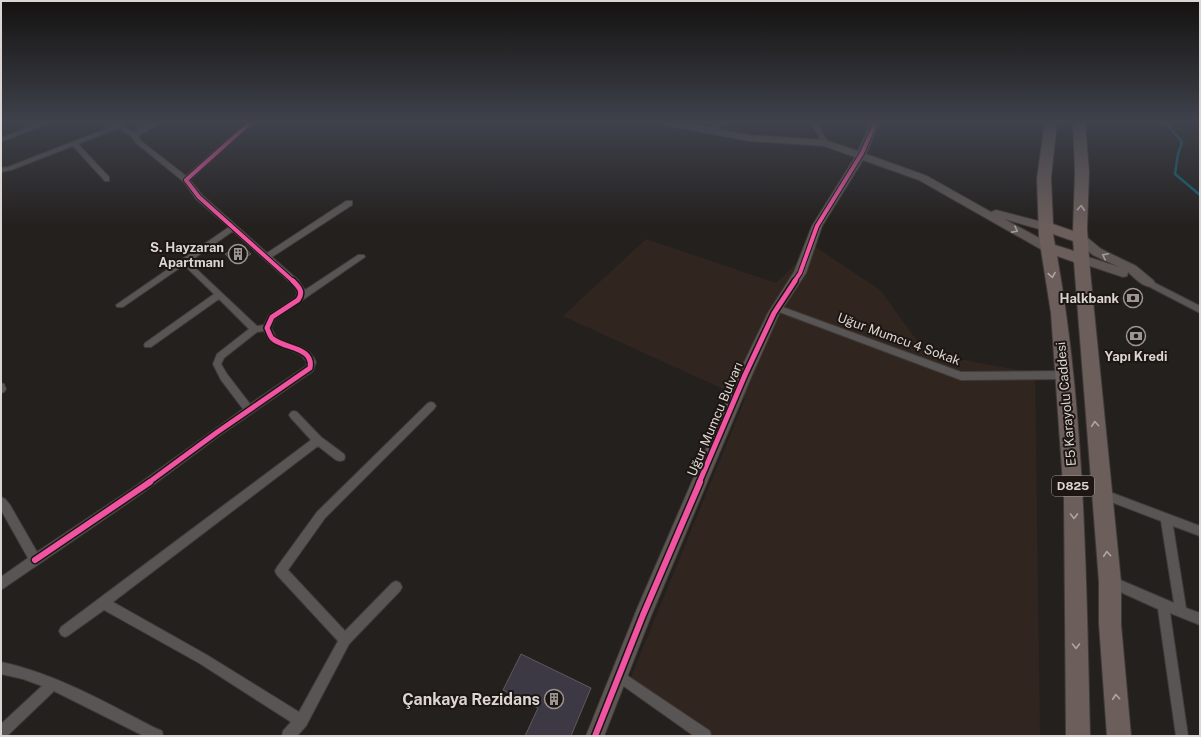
<svg xmlns="http://www.w3.org/2000/svg" width="1201" height="737" viewBox="0 0 1201 737" font-family="'Public Sans',sans-serif">
  <style>
    .built { fill: #31261f }
    .lines { fill: none; stroke-linecap: round; stroke-linejoin: round }
    .stream { stroke: #0a687c; stroke-width: 2.5 }
    .building { fill: #3c3944; stroke: #5c5a5a }
    .street-casing { stroke: #3e3b39; stroke-width: 2 }
    .secondary-casing { stroke: #3e3b39; stroke-width: 2 }
    .highway-casing { stroke: #3e3b39; stroke-width: 2 }
    .street { fill: #585554; fill-rule: evenodd }
    .secondary { fill: #5d5654; fill-rule: evenodd }
    .highway { fill: #6b5e5b; fill-rule: evenodd }
    .cycleway-far2-casing { stroke: #1d1612; stroke-width: 6 }
    .cycleway-far1-casing { stroke: #1d1612; stroke-width: 8 }
    .cycleway-casing { stroke: #1d1612; stroke-width: 9 }
    .cycleway-far2 { stroke: #f153a3; stroke-width: 4 }
    .cycleway-far1 { stroke: #f153a3; stroke-width: 5 }
    .cycleway { stroke: #f153a3; stroke-width: 6 }
    .oneway { stroke: #aea6a3 }
    .oneway2 { stroke: #a29c9a }
    .labels { text-anchor: middle; dominant-baseline: central; stroke-width: 4; stroke-linejoin: round; paint-order: stroke }
    .shield { fill: #1d1612; stroke: #a29c99; stroke-width: 1 }
    .shield-label { font-size: 12px; font-weight: bold; fill: #dbd6d3 }
    .poi-label { font-size: 13px; font-weight: bold; fill: #dbd6d3; stroke: #1d1612; text-anchor: end }
    .street-label { font-size: 13px; fill: #dbd6d3; stroke: #1d1612 }
    .near-poi-label { font-size: 16px; font-weight: bold; fill: #dbd6d3; stroke: #1d1612; text-anchor: end }
  </style>
  <rect width="100%" height="100%" fill="#24201e"/>
  <polygon class="built" points="646,239 776,283 814,246 880,290 926,353 1035,373 1040,736 712,736 631,677 745,399 563,316"/>
  <g class="lines">
    <polyline class="stream" points="1165,122 1182,142 1178,154 1175,174 1200,195"/>
  </g>
  <g class="building">
    <polygon points="241,245 251,254 235,263 225,254"/>
    <polygon points="521,654 591,688 571,736 525,736 538,708 503,690"/>
  </g>
  <g class="lines">
    <g class="street-casing">
      <g id="street">
        <polygon points="41,122 51,122 1,142 1,138"/>
        <path d="M153 122H162L138 136 141 141 186 176 247 122H254L190 180 202 195 267 253 346 201H352V205L272 257 298 280 305 290 358 255H364L365 257 275 319 271 328C273 331 274 334 276 337 289 349 307 342 316 362L313 371 219 436 141 494 1 590V577L28 558 1 510V497L5 499 10 505 37 552 133 488 243 409 221 380 213 364 217 354 249 329 219 299 151 347H145L144 345 145 343 214 294 184 265 123 307H117L116 305 229 227 196 199 184 182 136 143 131 136 118 128 78 144 109 177V181H105L73 146 11 170 1 172V168L8 167 116 125H120L134 132ZM233 231 292 284C296 289 299 293 295 298L269 315 264 325 257 326 189 262ZM264 331 270 341 301 355 307 362 306 366 250 404 227 374 221 364 224 358 257 332Z"/>
        <polygon points="717,122 724,122 715,131 711,131 711,129"/>
        <polygon points="811,122 817,122 828,143 827,144 823,144"/>
        <polygon points="1149,280 1200,306 1200,313 1146,285 1145,283"/>
        <polygon points="777,305 961,372 1064,371 1067,372 1069,375 1067,378 1064,379 961,380 774,310 773,308 774,306"/>
        <polygon points="1,383 4,384 6,389 4,392 1,393"/>
        <polygon points="431,402 434,403 436,406 434,409 325,518 288,570 345,631 392,583 396,581 400,583 402,587 400,591 349,644 306,726 297,736 282,736 283,731 291,722 199,663 104,610 69,635 65,637 61,635 59,631 61,627 311,440 291,418 289,415 291,412 294,411 297,412 321,437 344,454 345,457 344,460 340,461 336,460 318,446 113,602 207,655 299,712 338,641 277,575 275,571 277,567 317,512 428,403"/>
        <polygon points="1102,489 1200,526 1200,536 1173,526 1186,608 1200,613 1200,625 1170,613 1188,736 1176,736 1158,609 1107,586 1105,582 1107,578 1111,576 1174,603 1161,521 1098,497 1097,494 1098,491"/>
        <path d="M1 662C54 673 105 702 153 727L162 731 163 736H144L54 691 7 736H1V724L42 686 23 679 1 674Z"/>
        <polygon points="619,670 710,731 711,736 694,736 615,680 613,676 615,672"/>
      </g>
    </g>
    <g class="secondary-casing">
      <g id="secondary">
        <polygon points="661,122 681,122 749,135 825,140 858,151 871,122 880,122 866,154 927,176 991,212 996,210 1050,224 1051,227 1050,230 1046,231 1004,219 1052,245 1054,248 1052,251 1044,251 919,180 863,160 822,226 806,273 779,314 752,375 651,616 604,736 586,736 637,609 738,375 768,313 794,272 812,226 855,157 824,146 749,141 665,125"/>
        <path d="M1080 234 1084 235 1101 249 1136 266 1153 280 1155 283 1153 286C1144 289 1135 278 1128 272L1127 276 1123 277 1078 262 1076 259 1078 256 1082 255 1119 267 1093 255 1076 241 1075 238 1076 235Z"/>
      </g>
    </g>
    <g class="highway-casing">
      <path id="highway" d="M1045 122H1057L1051 178 1053 224 1073 231 1075 172 1073 122H1085L1089 172 1087 229 1090 270 1121 582V624L1131 736H1107L1099 624V582L1074 262 1057 256C1085 414 1086 576 1090 736H1066L1064 499 1051 313 1039 237 1037 178ZM1053 234 1073 241 1074 251 1055 245Z"/>
    </g>
    <use href="#street" class="street"/>
    <use href="#secondary" class="secondary"/>
    <use href="#highway" class="highway"/>
    <g class="cycleway-far2-casing">
      <g id="cycleway-far2">
        <polyline points="251,122 186,180 199,197 294,282"/>
        <polyline points="794,282 800,273 817,226 862,153 876,122"/>
      </g>
    </g>
    <g class="cycleway-far1-casing">
      <g id="cycleway-far1">
        <path d="M148 483 216 433 310 368C314 347 285 349 273 339 270 337 269 332 267 328L272 317 298 300C304 292 299 287 293 281"/>
        <polyline points="699,483 745,375 774,313 795,281"/>
      </g>
    </g>
    <g class="cycleway-casing">
      <g id="cycleway">
        <polyline points="35,560 150,482"/>
        <polyline points="595,736 643,615 700,482"/>
      </g>
    </g>
    <use href="#cycleway-far2" class="cycleway-far2"/>
    <use href="#cycleway-far1" class="cycleway-far1"/>
    <use href="#cycleway" class="cycleway"/>
  </g>
  <defs><path id="oneway-chevron" d="M-2-3.5L2.5 0L-2 3.5" fill="none" stroke-width="1.6" stroke-linecap="round" stroke-linejoin="round"/></defs>
  <g class="oneway">
    <use href="#oneway-chevron" transform="translate(1081 208) rotate(-86)"/>
    <use href="#oneway-chevron" transform="translate(1052 275) rotate(81)"/>
    <use href="#oneway-chevron" transform="translate(1095 424) rotate(-95)"/>
    <use href="#oneway-chevron" transform="translate(1074 516) rotate(89)"/>
    <use href="#oneway-chevron" transform="translate(1107 554) rotate(-95)"/>
    <use href="#oneway-chevron" transform="translate(1076 646) rotate(89)"/>
    <use href="#oneway-chevron" transform="translate(1116 697) rotate(-95)"/>
  </g>
  <g class="oneway2">
    <use href="#oneway-chevron" transform="translate(1015 230) rotate(28)"/>
    <use href="#oneway-chevron" transform="translate(1105 256) rotate(-154)"/>
  </g>
  <linearGradient id="sky" x2="0" y2="1"><stop stop-color="#141210"/><stop offset="0.54" stop-color="#3f424c"/><stop offset="1" stop-color="#3f424c" stop-opacity="0"/></linearGradient>
  <rect width="1201" height="226" fill="url(#sky)"/>
  <defs>
    <g id="building-ring" transform="scale(1)"><circle r="9.5" fill="#1d1612" stroke="#9b9694" stroke-width="1.5"/><path d="M-4-6H4V6H1V3H-1V6H-4ZM-2.5-4.3h1.7v1.8h-1.7ZM.8-4.3h1.7v1.8H.8ZM-2.5-1h1.7V.8h-1.7ZM.8-1h1.7V.8H.8Z" fill="#9b9694"/></g>
    <g id="bank-ring" transform="scale(1)"><circle r="9.5" fill="#1d1612" stroke="#9b9694" stroke-width="1.5"/><path d="M-6-4H6V4H-6ZM0-2.3a2.3 2.3 0 1 0 0 4.6a2.3 2.3 0 1 0 0-4.6Z" fill="#9b9694"/></g>
  </defs>
  <g fill-rule="evenodd">
    <use href="#building-ring" x="238" y="254"/>
    <use href="#bank-ring" x="1133" y="298"/>
    <use href="#bank-ring" x="1136" y="336"/>
    <use href="#building-ring" x="554" y="699"/>
  </g>
  <g class="labels">
    <rect class="shield" x="1052" y="476" width="42" height="20" rx="3"/>
    <g class="shield-label">
      <text x="1073" y="486">D825</text>
    </g>
    <g class="poi-label">
      <text x="224" y="247">S. Hayzaran<tspan x="224" dy="15">Apartmanı</tspan></text>
      <text x="1119" y="298">Halkbank</text>
      <text x="1136" y="356" text-anchor="middle">Yapı Kredi</text>
    </g>
    <g class="street-label">
      <text transform="translate(899 339) rotate(20)">Uğur Mumcu 4 Sokak</text>
      <text transform="translate(1066 404) rotate(-95)">E5 Karayolu Caddesi</text>
      <text transform="translate(715 419) rotate(-67)">Uğur Mumcu Bulvarı</text>
    </g>
    <g class="near-poi-label">
      <text x="540" y="699">Çankaya Rezidans</text>
    </g>
  </g>
  <rect width="1201" height="737" fill="none" stroke="#dbd6d3" stroke-width="4"/>
</svg>
